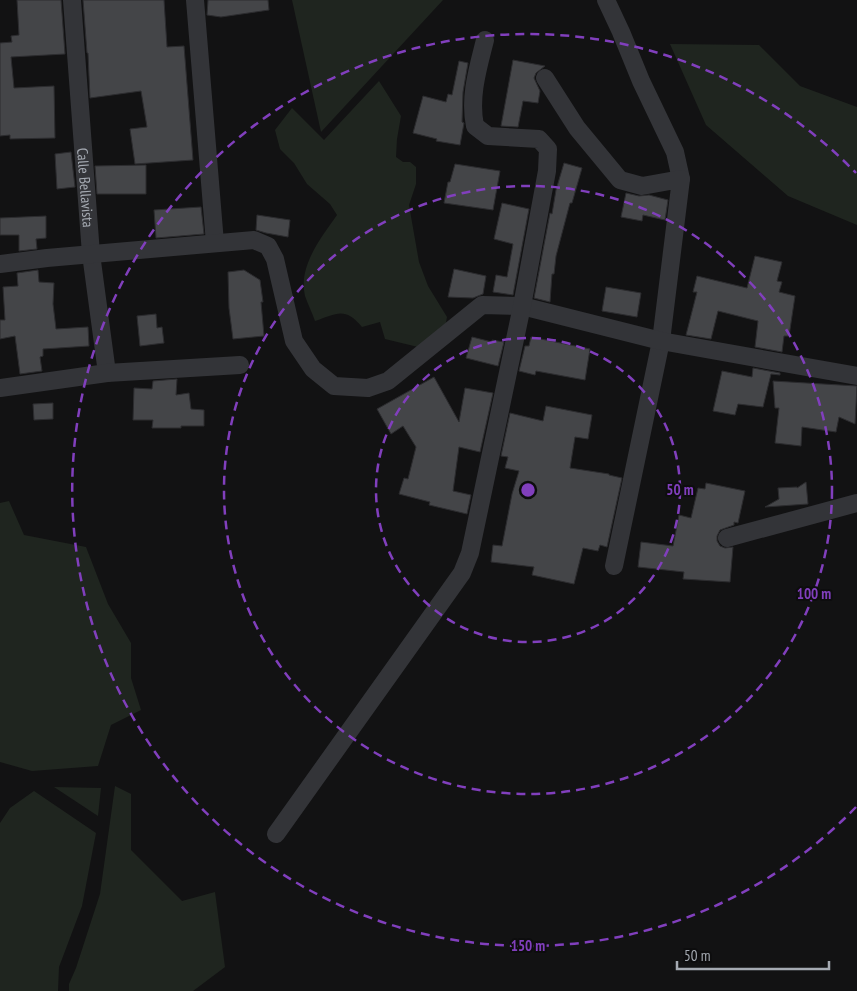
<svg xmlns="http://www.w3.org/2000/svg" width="857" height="991" viewBox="0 0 857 991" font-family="'PT Sans Narrow',sans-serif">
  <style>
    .green { fill: #1f251f }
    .building { fill: #444548; stroke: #2c2c2f }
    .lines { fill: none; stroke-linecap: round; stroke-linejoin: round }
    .street { stroke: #333438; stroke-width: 18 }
    .ring { fill: none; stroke: #813fbd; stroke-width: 2.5; stroke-dasharray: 9 6 }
    .labels { text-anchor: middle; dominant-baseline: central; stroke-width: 4; stroke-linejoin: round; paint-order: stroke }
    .street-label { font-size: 15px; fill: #a5aab2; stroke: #0d0d0e }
    .centre { fill: #813fbd; stroke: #0d0d0e; stroke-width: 2.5 }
    .ring-label { font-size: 15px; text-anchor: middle; font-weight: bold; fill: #813fbd; stroke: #0d0d0e; stroke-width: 4; stroke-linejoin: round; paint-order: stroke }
  </style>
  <rect width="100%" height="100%" fill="#121213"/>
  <g class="green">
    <polygon points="292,0 443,0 321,132"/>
    <polygon points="670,44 759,45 800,86 857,107 857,225 788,196 706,125"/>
    <path d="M379 81 401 116 397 139 396 157 403 162H410L416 167V184L409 205 419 262 428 286 447 317 445 328 418 347 385 339 380 322 362 327C345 306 336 314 315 321 312 313 308 304 305 296 298 266 321 238 337 215L330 204 307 184 294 163 280 149 275 130 292 108 324 140Z"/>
    <polygon points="9,501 24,535 86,547 108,604 131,643 131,678 141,710 111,725 98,766 32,771 0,762 0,503"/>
    <polygon points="115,786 131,794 131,850 182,901 215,892 225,967 193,991 69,991 69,984 76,968 100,894"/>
    <polygon points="54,787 101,788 98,816"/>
    <polygon points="34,791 96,833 82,906 59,967 58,991 0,991 0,823 10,808"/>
  </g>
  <g class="building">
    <polygon points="17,0 61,0 65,54 11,57 14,88 54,86 55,138 10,139 10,135 0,136 0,43 12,42 11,36 19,35"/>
    <polygon points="83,0 164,0 167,47 184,46 193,160 135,164 130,129 147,127 141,91 90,98 88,53 87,53"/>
    <polygon points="208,0 268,0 269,10 221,17 207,15"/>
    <polygon points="513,60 545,66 536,73 534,78 540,91 538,103 523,101 518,127 501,126"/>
    <polygon points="459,61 468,63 463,92 462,122 464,123 460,145 436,141 437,139 413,133 423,96 446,102 448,94 452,95"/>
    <polygon points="71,152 75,187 57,189 55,154"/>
    <polygon points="564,163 582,168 572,203 570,203 556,256 554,274 552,274 550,302 534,298 550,213 552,214 556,190"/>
    <polygon points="455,164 500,171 493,210 444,203 448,182 450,182"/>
    <polygon points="146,165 146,194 97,194 95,166"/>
    <polygon points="626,193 639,196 649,195 668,200 665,220 643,215 642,221 621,217"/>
    <polygon points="502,203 529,209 513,295 493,292 496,275 507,277 513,244 494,239"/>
    <polygon points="201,207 204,234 156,238 154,210"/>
    <polygon points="257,215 290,220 288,237 266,233 256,230"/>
    <polygon points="46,216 46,238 36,239 37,249 19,251 19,235 0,235 0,218"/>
    <polygon points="755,256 782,262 777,281 782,282 779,292 795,296 789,336 784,336 782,352 755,347 758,321 718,311 711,339 686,335 697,292 693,292 697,276 747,288"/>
    <polygon points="454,269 486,276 483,294 473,298 448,297"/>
    <polygon points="38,270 39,282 54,283 53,304 56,329 88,327 89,346 43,349 43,356 40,357 42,371 20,374 15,336 0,339 0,320 5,320 3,287 18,286 17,273"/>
    <polygon points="244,270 260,280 263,302 261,302 264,336 233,339 229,308 228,272"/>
    <polygon points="606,287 641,293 637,317 602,311"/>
    <polygon points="156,314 157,328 162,327 164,343 140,346 137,316"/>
    <polygon points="472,337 492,342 492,340 504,342 498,366 466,358"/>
    <polygon points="531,337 590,349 585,380 536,371 535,375 519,371 525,346 529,346"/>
    <polygon points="753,368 780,373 780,375 771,374 763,407 738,404 735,415 713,411 722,371 752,377"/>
    <polygon points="434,377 459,422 465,388 493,393 480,452 459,447 453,491 471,495 467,514 429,505 430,502 399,494 404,478 408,479 416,447 403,426 391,434 377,409"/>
    <polygon points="177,379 176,395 189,393 191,409 204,410 204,426 181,426 181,428 152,428 153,420 133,420 134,388 152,389 153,381"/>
    <polygon points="773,381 857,386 855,424 839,417 836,432 802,427 801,446 775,443 779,408 775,408"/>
    <polygon points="53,403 53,419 34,420 33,404"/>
    <polygon points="546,406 592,415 588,439 575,437 570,468 609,474 609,475 622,478 607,547 600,545 598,551 583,548 574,584 532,575 534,567 491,562 493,545 502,546 512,494 519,471 505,468 508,457 501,456 510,413 543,421"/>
    <polygon points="806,482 808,504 765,507 779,499 778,488 797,487 797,488"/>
    <polygon points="706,483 745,491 738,523 734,522 734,525 720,530 717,536 717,541 720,546 725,548 733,547 730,582 683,579 684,572 638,567 641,542 673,546 679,515 691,518 698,488 705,489"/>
  </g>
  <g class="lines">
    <g class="street">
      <path id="s1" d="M72 0 91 254 107 373"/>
      <polyline points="195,0 215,243"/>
      <polyline points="606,0 621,32 641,81 675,152 681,179"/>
      <polyline points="545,78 577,128 620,180 642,186 681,179 661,341 614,566"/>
      <polyline points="0,264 47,258 254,240 268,246 275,259 294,341 313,369 334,386 368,388 388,381 482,305 522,306 661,341 857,376"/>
      <polyline points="0,388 107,373 240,365"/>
      <polyline points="727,538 857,503"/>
      <path d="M276 834 462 573 470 553 522 306 547 171 548 149 539 139 488 136 475 126C469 97 478 68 485 40"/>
    </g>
  </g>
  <g class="ring">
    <circle cx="528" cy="490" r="152"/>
    <circle cx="528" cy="490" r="304"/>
    <path d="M856 807A456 456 0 1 1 856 173"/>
  </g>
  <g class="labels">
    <g class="street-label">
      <text stroke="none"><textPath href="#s1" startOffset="188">Calle Bellavista</textPath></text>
    </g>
  </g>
  <circle cx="528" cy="490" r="8" class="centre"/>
  <g class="ring-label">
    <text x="680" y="495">50 m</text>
    <text x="814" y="599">100 m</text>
    <text x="528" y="951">150 m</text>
  </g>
  <path d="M677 961v8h152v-8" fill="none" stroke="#a5aab2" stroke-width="2.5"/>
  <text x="684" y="961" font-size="15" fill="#a5aab2" stroke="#0d0d0e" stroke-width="4" paint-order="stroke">50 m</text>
</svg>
